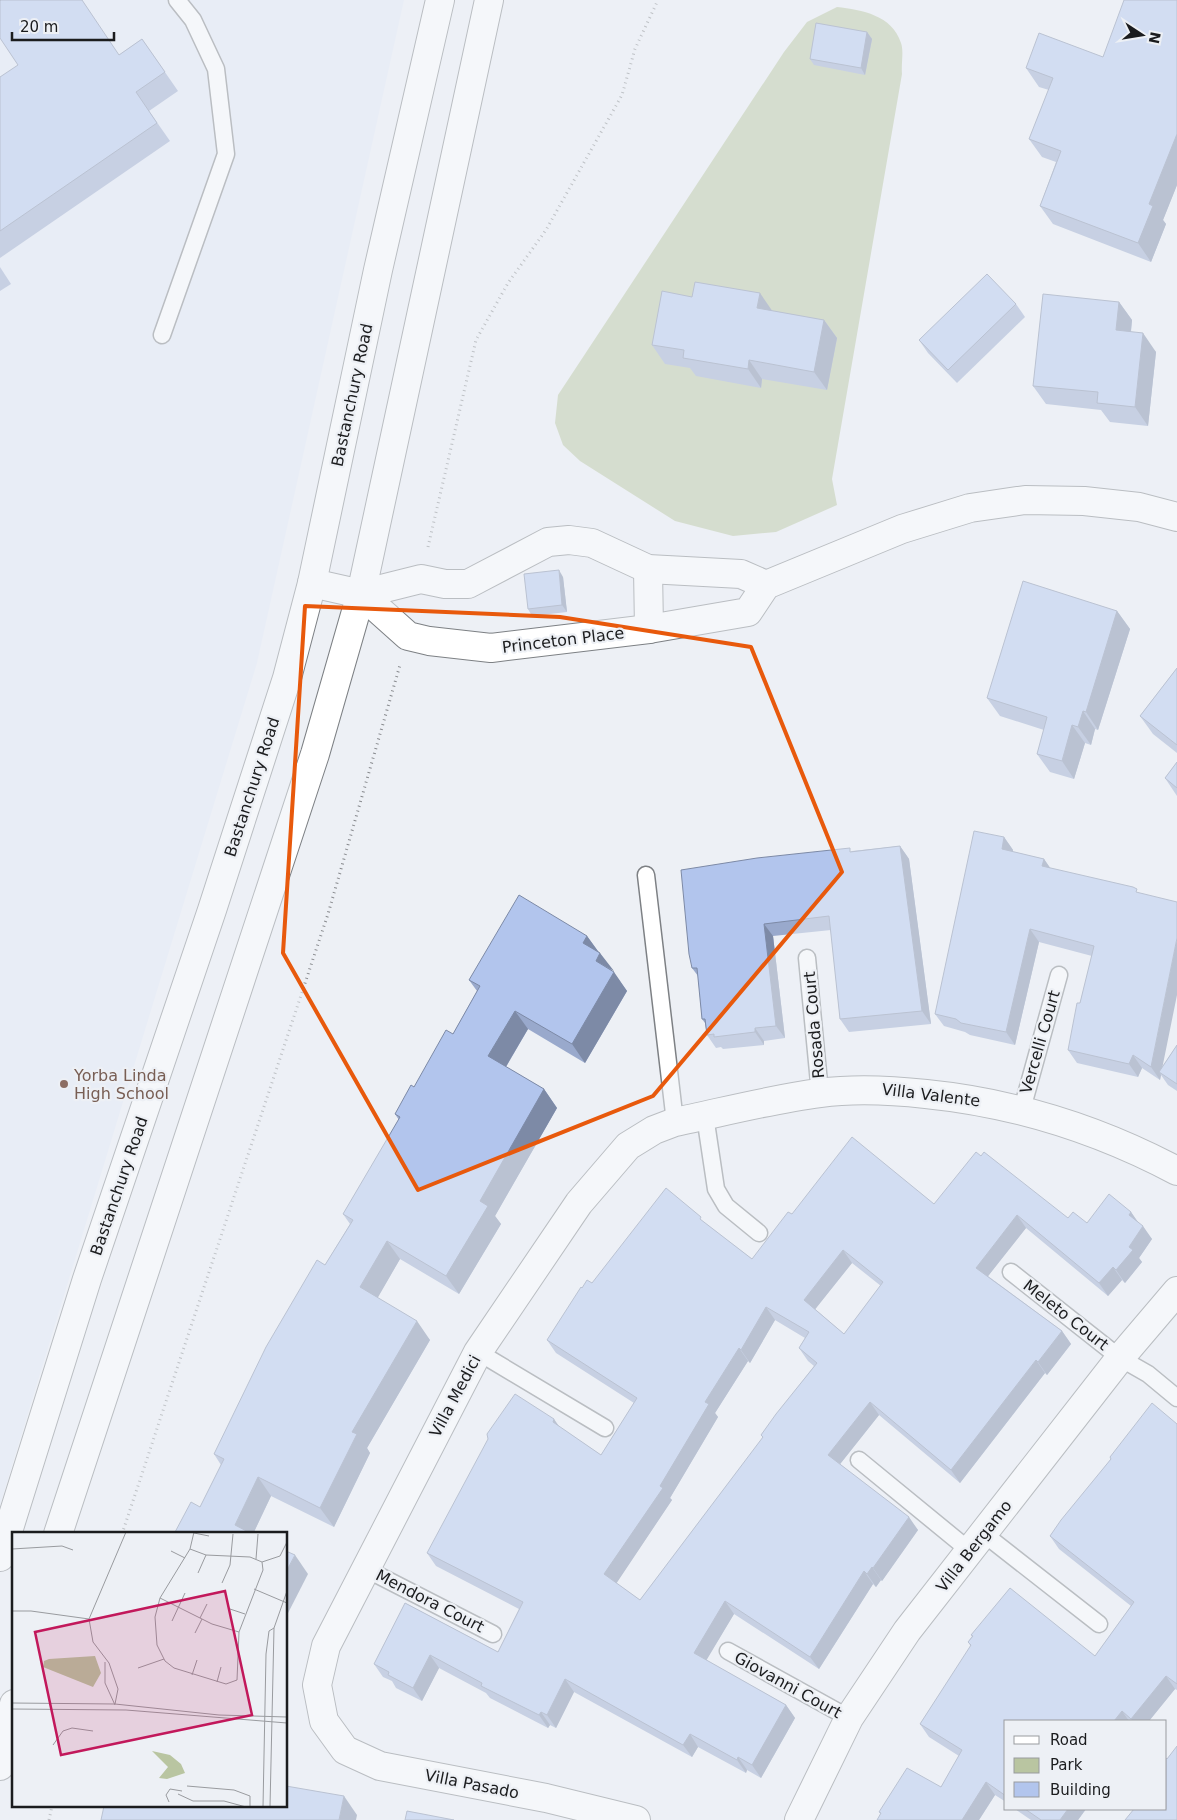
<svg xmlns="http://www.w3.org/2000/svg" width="1177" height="1820" viewBox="0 0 1177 1820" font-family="'DejaVu Sans',sans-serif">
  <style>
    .built { fill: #e3e8f5 }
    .green { fill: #b9c5a1 }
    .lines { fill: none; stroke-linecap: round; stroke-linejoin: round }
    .service-casing { stroke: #7d8084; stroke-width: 19 }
    .minor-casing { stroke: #7d8084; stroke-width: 30 }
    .secondary-casing { stroke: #7d8084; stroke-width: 30 }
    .path { stroke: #888a8e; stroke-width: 3; stroke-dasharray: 1 4; stroke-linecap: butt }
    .service { stroke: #fff; stroke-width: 16 }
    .minor { stroke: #fff; stroke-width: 28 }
    .secondary { stroke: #fff; stroke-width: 28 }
    .wall { fill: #99a9cc; fill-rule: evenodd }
    .shaded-wall { fill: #7d8aa6 }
    .building { fill: #b2c5ed; stroke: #7d8aa6; fill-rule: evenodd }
    .marked { fill: none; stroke: #e8590c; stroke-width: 4; stroke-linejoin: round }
    .education-dot { fill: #8d6e63; stroke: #edf0f5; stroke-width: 2 }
    .labels { text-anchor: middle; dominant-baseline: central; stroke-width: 4.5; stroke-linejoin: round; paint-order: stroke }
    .street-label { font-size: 16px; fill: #1b1c1e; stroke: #edf0f5 }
    .education-label { font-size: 16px; fill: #785e54; stroke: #edf0f5; text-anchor: start }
    .inset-road { fill: none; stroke: #999b9f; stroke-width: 1 }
    .view { fill: #c2185b; fill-opacity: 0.15; stroke: #c2185b; stroke-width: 2.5 }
    .inset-edge { fill: none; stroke: #1b1c1e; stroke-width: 2.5 }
  </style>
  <rect width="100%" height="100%" fill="#edf0f5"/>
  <polygon class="built" points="0,0 404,0 257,663 0,1505"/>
  <path class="green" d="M837 7C862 10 892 15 901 43 904 51 901 64 902 74L832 479 837 505 776 532 733 536 675 521 580 461 563 445 555 423 558 395 784 52 807 22Z"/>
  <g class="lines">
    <g class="service-casing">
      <g id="service">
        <polyline points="162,335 226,154 216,69 193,20 177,0"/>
        <polyline points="646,875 675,1122"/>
        <polyline points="807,958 820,1093"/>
        <polyline points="1022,1109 1059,975"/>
        <polyline points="705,1116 716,1189 726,1206 759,1233"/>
        <polyline points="1011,1272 1120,1358 1148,1374 1177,1398"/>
        <polyline points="478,1352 605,1428"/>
        <polyline points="859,1460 970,1551"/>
        <polyline points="984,1534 1099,1624"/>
        <polyline points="366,1569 493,1634"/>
        <polyline points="728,1651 849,1718"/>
      </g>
    </g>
    <g class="minor-casing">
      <g id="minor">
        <polyline points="648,569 649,629"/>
        <polyline points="312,583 361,594 421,579 445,584 468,584 548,542 569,540 592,543 648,569 741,574 766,585"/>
        <polyline points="361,594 408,636 429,641 491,648 649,629 748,612 766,585 902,529 970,508 1025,500 1084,501 1139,507 1177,517"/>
        <path d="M636 1820 546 1798 380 1766 345 1750 324 1721 317 1685 326 1646 478 1352 579 1203 628 1146 654 1130 675 1122C723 1112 772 1099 820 1093 856 1088 890 1090 926 1094 1015 1103 1098 1129 1177 1171"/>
        <polyline points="799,1820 849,1718 907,1631 1120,1358 1177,1291"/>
      </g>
    </g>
    <g class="secondary-casing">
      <g id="secondary">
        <polyline points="58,1534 315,754 361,594 489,0"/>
        <polyline points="0,1557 87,1279 212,910 287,678 312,583 378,270 440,0"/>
        <polyline points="0,1766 14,1704"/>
      </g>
    </g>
    <g class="path">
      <polyline points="428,547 476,340 508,283 546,230 622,95 635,49 658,0"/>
      <polyline points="122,1534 328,914 400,665"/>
      <polyline points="49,1820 52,1806"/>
    </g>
    <use href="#service" class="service"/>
    <use href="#minor" class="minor"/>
    <use href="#secondary" class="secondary"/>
  </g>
  <g class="wall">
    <polygon points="1177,0 1177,185 1163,220 1166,224 1151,262 1053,224 1040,206 1056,162 1042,157 1029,139 1049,90 1039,87 1026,68 1103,57"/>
    <polygon points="867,32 872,39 865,75 814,65 810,59"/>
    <polygon points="142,39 178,91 149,111 170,141 0,258 0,77 119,55"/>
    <polygon points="0,267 11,284 0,291"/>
    <polygon points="1119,302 1132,320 1131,332 1156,352 1148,426 1110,422 1101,410 1046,404 1033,386"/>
    <polygon points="1016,304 1025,317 957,383 928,353 919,340"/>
    <polygon points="772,311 824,320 837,338 827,390 762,379 761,388 696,376 690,368 665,364 652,345"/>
    <polygon points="563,577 567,612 532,616 528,609"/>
    <polygon points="1117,611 1130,629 1098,730 1095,729 1091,745 1085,743 1074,779 1050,772 1037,754 1044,730 1000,716 987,698"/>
    <polygon points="1177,668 1177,753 1153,734 1140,716"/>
    <polygon points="1177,762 1177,796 1165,778"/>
    <polygon points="1004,837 1013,850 1013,852 1044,859 1050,868 1162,1067 1177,1045 1177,1091 1168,1085 1161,1075 1160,1080 1142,1068 1138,1077 1077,1063 1068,1050 1092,956 1039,942 1015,1045 970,1035 965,1032 944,1026 935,1014"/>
    <polygon points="900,846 909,859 931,1024 849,1032 840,1019 831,930 773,936 785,1038 764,1041 764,1045 723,1049 721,1047 716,1048 707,1035 705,1023 702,1019 698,976 692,968 852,851"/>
    <polygon points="587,936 627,991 585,1063 528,1029 506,1067 544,1089 557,1108 495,1216 501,1224 459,1294 400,1259 377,1298 430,1340 367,1448 370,1453 334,1527 271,1496 253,1534 174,1534 200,1507 221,1465 214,1454 325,1265 350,1224 343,1214 399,1120 395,1114 453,1034 477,991 469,980"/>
    <path d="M934 1204 1068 1218 1087 1223 1131 1212 1137 1221 1152 1239 1139 1258 1142 1262 1125 1283 1122 1280 1108 1296 1026 1228 1006 1253 988 1276 1062 1331 1071 1344 1047 1375 1045 1373 960 1483 879 1415 840 1464 918 1530 882 1581 881 1580 876 1587 873 1584 819 1669 734 1614 706 1660 786 1705 795 1718 761 1778 747 1770 746 1773 698 1747 692 1757 574 1692 556 1728 550 1725 548 1728 490 1698 486 1693 439 1668 422 1701 396 1688 392 1681 383 1677 374 1664 405 1603 498 1652 519 1609 436 1566 427 1553 561 1428 601 1455 634 1403 556 1353 547 1340 582 1288 706 1224 752 1259 792 1214ZM852 1263 881 1286 844 1334 815 1309ZM775 1320 805 1338 799 1348 808 1361 814 1366 761 1435 763 1438 640 1600 616 1583 672 1500 670 1498 718 1417 715 1413 748 1361 750 1363Z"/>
    <polygon points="1177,1424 1177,1690 1175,1689 1149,1721 1006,1721 1006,1802 995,1795 979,1820 877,1820 881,1814 879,1812 941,1787 959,1756 929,1737 920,1724 971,1647 968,1642 972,1636 971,1635 1095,1656 1131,1606 1059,1549 1050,1536 1111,1459 1110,1457"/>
    <polygon points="1015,1809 1086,1809 1078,1820 1031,1820"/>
  </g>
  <g class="shaded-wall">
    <polygon points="867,32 872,39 865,75 861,68"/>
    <polygon points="1177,134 1177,185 1163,220 1166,224 1151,262 1138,243 1149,204"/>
    <polygon points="760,293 773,312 757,308"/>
    <polygon points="1119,302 1132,320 1129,349 1116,330"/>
    <polygon points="824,320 837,338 827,390 814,372"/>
    <polygon points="1143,333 1156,352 1148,426 1135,407"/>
    <polygon points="749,360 762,379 761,388 748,369"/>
    <polygon points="559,570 563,577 567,612 562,605"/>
    <polygon points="1117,611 1130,629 1098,730 1086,712"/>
    <polygon points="1083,711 1095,729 1091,745 1078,727"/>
    <polygon points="1072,725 1085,743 1074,779 1062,761"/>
    <polygon points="1004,837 1013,850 1011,862 1002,849"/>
    <polygon points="900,846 909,859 931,1024 922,1011"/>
    <polygon points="1044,859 1053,872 1042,866"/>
    <polygon points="764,924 773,936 785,1038 776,1026"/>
    <polygon points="1030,929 1039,942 1015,1045 1006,1032"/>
    <polygon points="587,936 600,954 600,953 614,971 596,961 583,943"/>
    <polygon points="1177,938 1177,995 1161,1074 1159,1072 1161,1075 1160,1080 1151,1067"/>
    <polygon points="614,972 627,991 585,1063 572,1044"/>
    <polygon points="515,1011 528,1029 501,1075 488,1056"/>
    <polygon points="755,1028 764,1041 764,1045 755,1032"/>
    <polygon points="1133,1055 1142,1068 1138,1077 1129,1064"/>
    <polygon points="544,1089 557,1108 495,1216 501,1224 459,1294 446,1276 480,1201"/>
    <polygon points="1131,1212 1140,1225 1129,1215"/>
    <polygon points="1017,1215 1026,1228 985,1280 976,1268"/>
    <polygon points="1143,1226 1152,1239 1139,1258 1142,1262 1125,1283 1116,1270 1129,1247"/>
    <polygon points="387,1241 400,1259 373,1306 360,1287"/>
    <polygon points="843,1250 852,1263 813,1312 804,1300"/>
    <polygon points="1113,1267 1122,1280 1108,1296 1099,1283"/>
    <polygon points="766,1307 775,1320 750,1363 741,1350"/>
    <polygon points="417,1321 430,1340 367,1448 370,1453 334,1527 320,1508 352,1432"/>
    <polygon points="1062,1331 1071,1344 1047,1375 1038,1362"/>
    <polygon points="739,1348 748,1361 715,1413 718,1417 670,1498 672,1500 614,1587 604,1574 705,1402"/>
    <polygon points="1036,1360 1045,1373 960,1483 951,1470"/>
    <polygon points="870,1402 879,1415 837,1468 828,1455"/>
    <polygon points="554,1419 563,1432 553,1422"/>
    <polygon points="258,1477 271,1496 253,1534 241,1534 235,1525"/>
    <polygon points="909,1517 918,1530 882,1581 873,1568"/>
    <polygon points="295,1555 308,1574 286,1617 286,1572"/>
    <polygon points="872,1567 881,1580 876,1587 867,1574"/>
    <polygon points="864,1571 873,1584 819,1669 810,1657"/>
    <polygon points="725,1601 734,1614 703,1666 694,1653"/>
    <polygon points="430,1655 439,1668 422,1701 413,1688"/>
    <polygon points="1166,1676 1175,1689 1149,1721 1133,1721 1131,1719"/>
    <polygon points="565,1679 574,1692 556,1728 547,1715"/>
    <polygon points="786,1705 795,1718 761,1778 752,1765"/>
    <polygon points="1122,1711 1129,1721 1114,1721"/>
    <polygon points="541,1712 550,1725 548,1728 539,1715"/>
    <polygon points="690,1734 698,1747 692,1757 683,1745"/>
    <polygon points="738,1757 747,1770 746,1773 737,1760"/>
    <polygon points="986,1782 995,1795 979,1820 962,1820"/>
    <polygon points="344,1796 357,1815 356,1820 339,1820"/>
    <polygon points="1068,1809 1086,1809 1078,1820 1060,1820"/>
  </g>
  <g class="building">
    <polygon points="1,0 82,0 119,55 142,39 165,72 136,92 157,123 0,231 0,77 18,65 0,38 0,1"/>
    <polygon points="1124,0 1177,0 1177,134 1149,204 1153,206 1138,243 1040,206 1061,151 1029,139 1053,78 1026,68 1039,33 1103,57"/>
    <polygon points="816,23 867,32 861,68 810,59"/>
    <polygon points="987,274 1016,304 948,370 919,340"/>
    <polygon points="695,282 760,293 757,308 824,320 814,372 749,360 748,369 683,358 684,350 652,345 662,291 692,297"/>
    <polygon points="1043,294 1119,302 1116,330 1143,333 1135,407 1097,403 1098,392 1033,386"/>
    <polygon points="559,570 562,605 528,609 524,574"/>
    <polygon points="1023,581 1117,611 1086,712 1083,711 1078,727 1072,725 1062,761 1037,754 1047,717 987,698"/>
    <polygon points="1177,668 1177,745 1140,716"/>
    <polygon points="1177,762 1177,788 1165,778"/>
    <polygon points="974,831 1004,837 1002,849 1044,859 1042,866 1133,887 1137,889 1136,892 1177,902 1177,938 1151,1067 1133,1055 1129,1064 1068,1050 1077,1003 1080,1003 1094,946 1030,929 1006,1032 961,1023 956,1019 935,1014"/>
    <polygon points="900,846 922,1011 840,1019 829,916 764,924 776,1026 755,1028 755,1032 714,1037 714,1034 707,1035 705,1019 702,1019 697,968 692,968 689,954 681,870 757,858 850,848 850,852"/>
    <polygon points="519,895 587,936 583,943 600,953 596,961 614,972 572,1044 515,1011 488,1056 544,1089 480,1201 488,1206 446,1276 387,1241 360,1287 417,1321 352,1432 357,1434 320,1508 258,1477 235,1525 252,1534 174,1534 191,1502 200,1507 224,1459 214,1454 266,1347 317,1260 325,1265 353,1220 343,1214 400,1117 395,1114 411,1085 414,1087 446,1030 453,1034 480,986 469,980"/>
    <polygon points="1177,1045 1177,1084 1159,1072"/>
    <path d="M852 1137 934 1204 976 1152 981 1156 984 1152 1068 1218 1073 1212 1087 1223 1109 1194 1131 1212 1129 1215 1143 1226 1129 1247 1133 1250 1116 1270 1113 1267 1099 1283 1017 1215 997 1241 976 1268 1062 1331 1038 1362 1036 1360 951 1470 870 1402 828 1455 909 1517 873 1568 872 1567 867 1574 864 1571 810 1657 725 1601 694 1653 786 1705 752 1765 738 1757 737 1760 690 1734 683 1745 565 1679 547 1715 541 1712 539 1715 481 1686 482 1683 430 1655 413 1688 388 1675 389 1672 374 1664 405 1603 498 1652 523 1602 427 1553 488 1439 487 1434 515 1394 554 1419 553 1422 601 1455 637 1398 547 1340 581 1287 582 1288 587 1280 592 1283 666 1188 701 1217 700 1219 752 1259 788 1212 792 1214ZM843 1250 883 1282 844 1334 804 1300ZM766 1307 809 1332 799 1348 817 1363 776 1414 761 1435 763 1437 640 1600 604 1574 663 1488 660 1486 709 1404 705 1402 739 1348 741 1350Z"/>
    <polygon points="1152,1403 1177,1424 1177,1684 1166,1676 1131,1719 1122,1711 1114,1721 1006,1721 1006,1796 986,1782 962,1820 877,1820 881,1813 879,1812 907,1768 941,1787 962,1750 920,1724 971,1645 968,1642 973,1636 971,1635 1010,1588 1095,1656 1134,1602 1050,1536 1061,1520 1111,1459 1110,1457"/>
    <polygon points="286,1551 295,1555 286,1572"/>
    <polygon points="1177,1746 1177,1820 1125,1820 1134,1809 1166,1809 1166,1758 1167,1759"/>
    <polygon points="286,1786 344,1796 339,1820 101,1820 104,1806 286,1806"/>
    <polygon points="1025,1809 1068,1809 1060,1820 1041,1820"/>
    <polygon points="407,1811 454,1820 405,1820"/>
  </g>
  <path d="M0 0H1177V1820H0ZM305 606 560 617 751 647 842 872 653 1096 418 1190 283 953Z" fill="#edf0f5" fill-opacity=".55" fill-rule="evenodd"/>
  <path class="marked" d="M305 606 560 617 751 647 842 872 653 1096 418 1190 283 953Z"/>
  <circle class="education-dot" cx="64" cy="1084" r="5"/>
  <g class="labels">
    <g class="street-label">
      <text transform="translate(352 395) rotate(-78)">Bastanchury Road</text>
      <text transform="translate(563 640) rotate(-7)">Princeton Place</text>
      <text transform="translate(252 787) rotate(-72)">Bastanchury Road</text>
      <text transform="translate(814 1025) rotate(-95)">Rosada Court</text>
      <text transform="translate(1040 1042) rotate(-74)">Vercelli Court</text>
      <text transform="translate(931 1095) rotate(7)">Villa Valente</text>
      <text transform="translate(119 1186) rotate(-71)">Bastanchury Road</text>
      <text transform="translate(1066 1315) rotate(38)">Meleto Court</text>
      <text transform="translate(455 1396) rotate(-62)">Villa Medici</text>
      <text transform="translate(974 1546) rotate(-52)">Villa Bergamo</text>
      <text transform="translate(430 1601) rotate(27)">Mendora Court</text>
      <text transform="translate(788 1685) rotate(29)">Giovanni Court</text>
      <text transform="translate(472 1784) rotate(11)">Villa Pasado</text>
    </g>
    <g class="education-label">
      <text x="74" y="1075">Yorba Linda<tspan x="74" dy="18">High School</tspan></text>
    </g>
  </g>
  <g transform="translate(12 1532)">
    <rect width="275" height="275" fill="#edf0f5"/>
    <path d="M83 124 89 141 81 155 31 135 32 129 37 127ZM140 219 158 223 169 232 173 241 155 247 147 246 156 235Z" fill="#b9c5a1"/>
    <path class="inset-road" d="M182 0 178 17 148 66 143 85 145 113 153 129 162 136 214 152 225 148 227 100 251 38 250 30M182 1 197 4M0 17 50 14 61 18M178 17 194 23 238 25 250 30M159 19 173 26M244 27 246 2M250 30 268 24 275 10M186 41 194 23M210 51 218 33 221 2M242 57 275 71M148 66 200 92 227 100M218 77 233 82M0 79H19L77 87M188 86 195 72M160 89 173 61M183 101 190 87M93 130V151L103 173M126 136 152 127M180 143 185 128M205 150 209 135M0 171 103 172 207 183 275 185M103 172 106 157 97 131 81 110 77 87 114 0M0 177 114 178 275 191M41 213 51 199 60 196 81 199M175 254 222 258 238 264V275M166 262 181 269H212L234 275M157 270 154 263 158 257 170 259M251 275 254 122 257 99 262 96M258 275 262 96 275 59"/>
    <path class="view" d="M213 59 240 183 49 223 23 100Z"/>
    <rect width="275" height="275" class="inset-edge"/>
  </g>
  <rect x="1004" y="1720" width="162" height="90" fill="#edf0f5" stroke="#999b9f"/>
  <rect x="1014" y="1736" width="25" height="8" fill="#ffffff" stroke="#999b9f"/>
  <text x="1050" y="1745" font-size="15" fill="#1b1c1e">Road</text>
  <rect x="1014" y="1758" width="25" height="15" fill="#b9c5a1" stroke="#999b9f"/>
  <text x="1050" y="1770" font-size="15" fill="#1b1c1e">Park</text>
  <rect x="1014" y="1782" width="25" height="15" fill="#b2c5ed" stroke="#999b9f"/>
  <text x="1050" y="1795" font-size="15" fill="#1b1c1e">Building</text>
  <g transform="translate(1142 35) rotate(102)" stroke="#edf0f5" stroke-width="4" paint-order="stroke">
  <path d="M0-4L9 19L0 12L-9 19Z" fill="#1b1c1e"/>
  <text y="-8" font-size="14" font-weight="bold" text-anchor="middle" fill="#1b1c1e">N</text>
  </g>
  <path d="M12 32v8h102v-8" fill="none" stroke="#1b1c1e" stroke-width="2.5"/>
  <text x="20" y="32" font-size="15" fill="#1b1c1e" stroke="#edf0f5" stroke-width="4" paint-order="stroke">20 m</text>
</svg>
